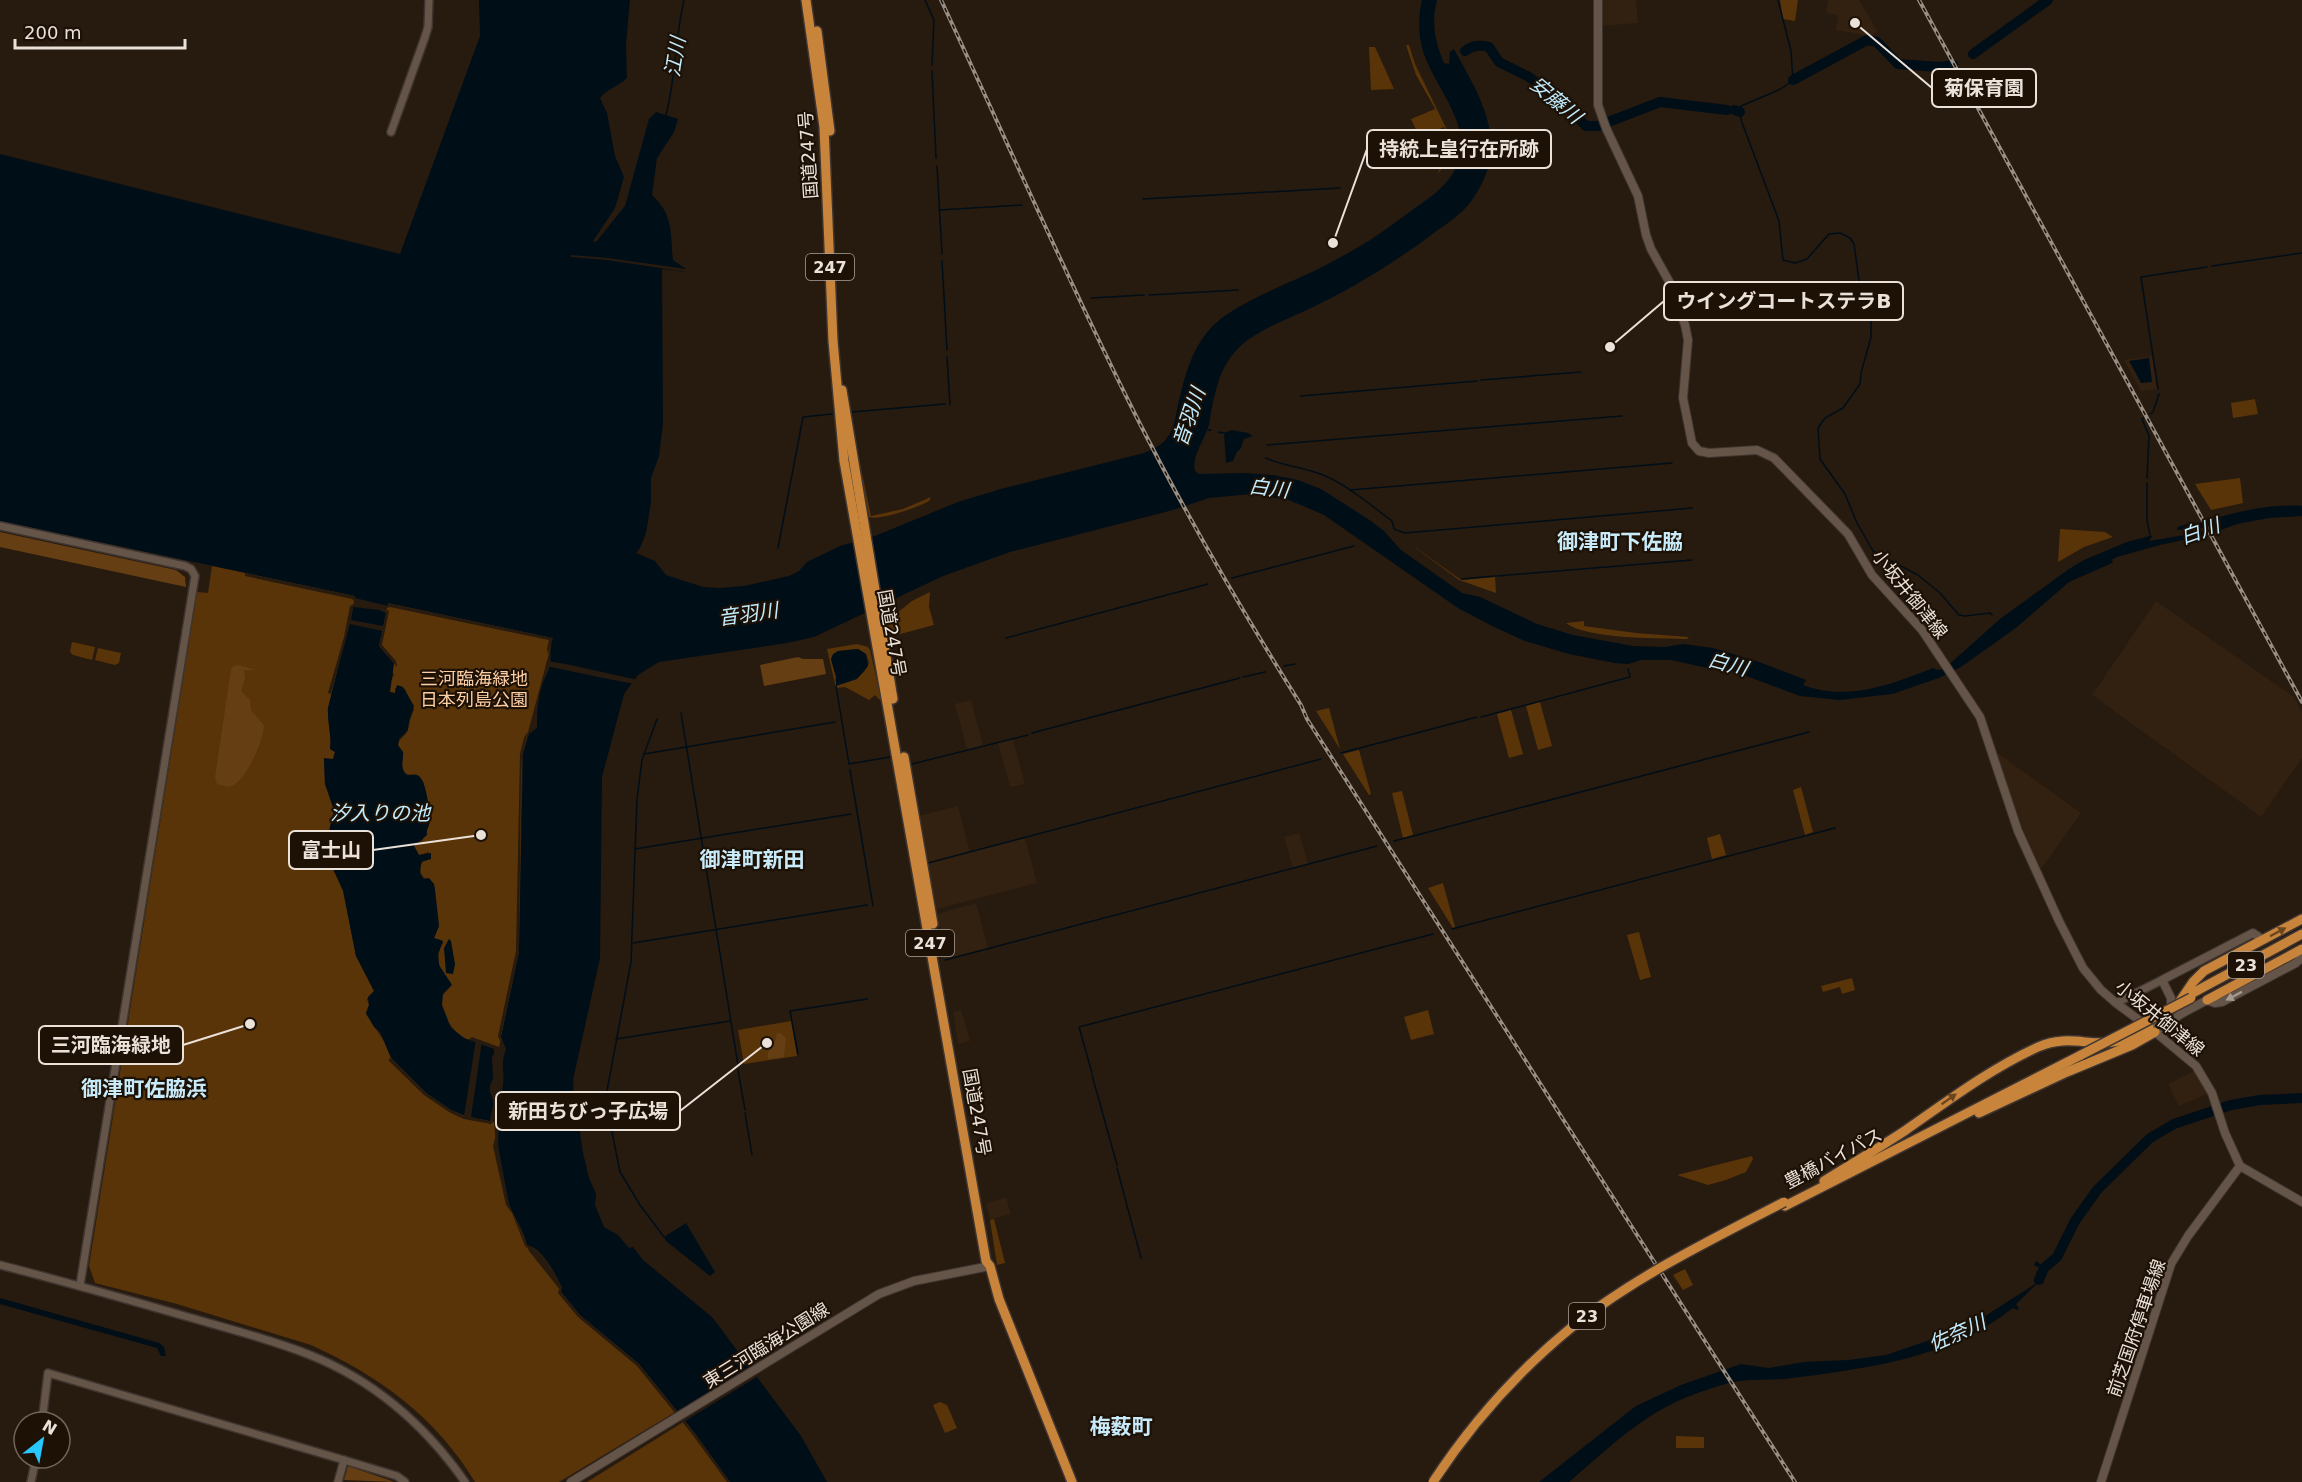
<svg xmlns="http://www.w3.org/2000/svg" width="2302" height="1482" viewBox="0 0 2302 1482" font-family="'DejaVu Sans','Noto Sans JP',sans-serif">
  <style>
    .built { fill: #322010 }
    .green { fill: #593409; fill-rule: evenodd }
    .forest { fill: #653e14 }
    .water { fill: #000e18 }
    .pier { fill: #271a0f }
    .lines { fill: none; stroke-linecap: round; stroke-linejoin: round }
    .stream { stroke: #000e18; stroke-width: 1.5 }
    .river { stroke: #000e18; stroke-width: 10 }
    .tertiary-casing { stroke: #3f3530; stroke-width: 10 }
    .secondary-casing { stroke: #3f3530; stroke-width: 10 }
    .trunk-casing { stroke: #3f3530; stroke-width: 12 }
    .tertiary { stroke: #645548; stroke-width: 7 }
    .secondary { stroke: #645548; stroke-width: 8 }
    .trunk { stroke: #c8843b; stroke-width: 9 }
    .rail-casing { stroke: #988e84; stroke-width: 4 }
    .rail { stroke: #1d1106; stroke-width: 1.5; stroke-dasharray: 4.5; stroke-linecap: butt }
    .trunk-bridge-casing { stroke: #3f3530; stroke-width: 12; stroke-linecap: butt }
    .trunk-bridge { stroke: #c8843b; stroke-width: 9 }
    .oneway { fill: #6a451e }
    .oneway2 { fill: #a79b90 }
    .labels { text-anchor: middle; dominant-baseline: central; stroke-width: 4.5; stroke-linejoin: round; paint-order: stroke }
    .shield { fill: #1d1106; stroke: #aca39a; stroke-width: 1.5 }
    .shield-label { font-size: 16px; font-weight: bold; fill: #eae1d9 }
    .street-label { font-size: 18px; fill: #eae1d9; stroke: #1d1106 }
    .park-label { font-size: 18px; fill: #fdcea4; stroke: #1d1106 }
    .water-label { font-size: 20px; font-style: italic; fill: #c1ebfe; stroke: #1d1106 }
    .quarter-label { font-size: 21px; font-weight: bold; fill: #c9eaf9; stroke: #1d1106 }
    .leader { fill: none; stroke: #eae1d9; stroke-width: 2 }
    .callout-dot { fill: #eae1d9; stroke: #1d1106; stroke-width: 2 }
    .callout { fill: #1d1106; stroke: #eae1d9; stroke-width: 2 }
    .callout-label { font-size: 20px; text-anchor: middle; font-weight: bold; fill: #eae1d9 }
  </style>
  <rect width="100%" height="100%" fill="#271a0f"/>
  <g class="built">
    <polygon points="1601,0 1636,0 1638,23 1602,26"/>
    <polygon points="1828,0 1859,0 1878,32 1867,37 1859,34 1836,30 1838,15 1826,13"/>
    <polygon points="2152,356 2157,389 2141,391 2124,360"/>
    <polygon points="2156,601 2294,697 2302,712 2302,758 2261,817 2092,695"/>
    <polygon points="971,700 983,746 967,750 955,704"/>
    <polygon points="1013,739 1025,784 1010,787 998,743"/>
    <polygon points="1995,751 2081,813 2041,869 2023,829"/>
    <polygon points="958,806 970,852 1025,838 1037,883 937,909 935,908 919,816"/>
    <polygon points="1299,833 1308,864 1293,868 1284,837"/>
    <polygon points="976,903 988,948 944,960 937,914"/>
    <polygon points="961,1010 970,1041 958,1044 953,1012"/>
    <polygon points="2194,1071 2199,1075 2207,1094 2179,1106 2168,1084"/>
    <polygon points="1006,1197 1011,1214 990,1220 986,1203"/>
  </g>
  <g class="green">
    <polygon points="1780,0 1798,0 1795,21 1783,19"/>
    <path d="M1406 45H1409L1415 64 1448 132C1451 148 1449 162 1437 174L1446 157V130L1444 127 1420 138 1411 119 1435 109 1437 112 1416 75Z"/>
    <polygon points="1369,47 1375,47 1376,49 1394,89 1371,90"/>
    <polygon points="2255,399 2258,414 2233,418 2231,403"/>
    <path d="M850 416 871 516 903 509 931 497 929 501C919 507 879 521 869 517Z"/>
    <polygon points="2240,478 2243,503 2211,510 2195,484"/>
    <polygon points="2060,529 2105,532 2113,537 2084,547 2058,562"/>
    <polygon points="1405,540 1461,580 1495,577 1496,593 1459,580"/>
    <path d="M212 566 355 596 347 638 328 708C327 722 332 735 330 749L335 752 333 759H324L325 784 334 810 330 827V855L333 869 343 891 356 956 374 991 367 999 369 1005 366 1014 384 1041 465 1116 494 1122 496 1145 509 1204 529 1251 580 1315 639 1364 677 1411 559 1482H475C436 1417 379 1376 311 1345L177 1304 95 1283 89 1266 197 592 208 593Z"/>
    <polygon points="930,592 929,607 934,625 889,637 886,622 912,601"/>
    <path d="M388 603 553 638 522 755 519 952 499 1047 472 1037 468 1040C455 1034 435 1011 443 995 445 991 449 988 451 983 439 973 434 956 443 943L441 940 434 938 439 926 434 884C415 874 418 868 429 852L419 855 414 846 415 843 422 841C433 821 428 802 423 781L404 773 401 762C405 753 401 752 398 745 399 738 404 737 407 732 409 727 410 718 414 710L405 689 395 688V693L390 692V682L394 675 379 646Z"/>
    <path d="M1584 621V626L1636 633 1689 637 1687 639H1682C1655 638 1586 639 1566 623Z"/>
    <polygon points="72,642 95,647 92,660 73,655 70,652"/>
    <path d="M857 644 868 647 870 650 882 702 875 695 869 700 845 687 836 688 827 649ZM858 649 866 654 869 663C862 679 851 683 835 681L836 677 831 659 838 651Z"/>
    <polygon points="98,648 121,653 119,663 115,665 95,660"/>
    <polygon points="1540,702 1552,746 1538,750 1526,706"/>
    <polygon points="1329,708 1340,749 1316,711"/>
    <polygon points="1511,710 1523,754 1509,758 1497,714"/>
    <polygon points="1359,750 1371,794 1369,795 1343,754"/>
    <polygon points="1801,787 1813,832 1805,835 1793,790"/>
    <polygon points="1402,791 1413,835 1403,838 1392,793"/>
    <polygon points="1720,834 1726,855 1712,859 1707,838"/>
    <polygon points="1443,883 1455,927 1453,928 1428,888"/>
    <polygon points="1639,932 1651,977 1640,980 1627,935"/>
    <polygon points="1852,978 1855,990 1842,994 1840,987 1823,992 1821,986"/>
    <polygon points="1428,1010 1434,1034 1411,1040 1404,1017"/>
    <polygon points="791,1021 797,1056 744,1064 738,1030"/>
    <polygon points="1752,1156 1753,1159 1746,1172 1726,1180 1708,1185 1677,1175"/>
    <polygon points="994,1219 1005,1263 997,1265 990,1220"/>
    <polygon points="1685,1269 1693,1285 1683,1290 1673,1275"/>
    <polygon points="940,1402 947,1405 957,1428 945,1433 933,1405"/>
    <polygon points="685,1421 730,1482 587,1482"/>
    <polygon points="1676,1436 1704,1437 1704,1448 1676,1448"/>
  </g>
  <g class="forest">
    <polygon points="0,532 176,570 185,577 186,587 0,547"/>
    <polygon points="798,657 803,659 823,659 826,674 764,686 760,665"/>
    <path d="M238 665 256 670H244L245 679 241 691 250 700 251 710 264 725C264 739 246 782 231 786 227 788 221 785 217 784L215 777 231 669 234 666Z"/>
    <polygon points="777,1033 780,1033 786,1038 784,1057 768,1059 768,1052 774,1045"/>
    <polygon points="348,1466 389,1480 394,1482 344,1480"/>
  </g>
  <g class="water">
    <path d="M479 0H630L626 45 627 78C619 86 607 89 600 98L607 113 615 156 624 177 615 208 593 241 596 242 625 206 649 119 656 112 678 119 674 132 657 158 652 195C674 216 670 232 673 260L686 269V272L662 269 663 423 659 456 651 478V502L646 533 640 548 636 553 655 561 666 575 703 587 720 588 744 586 789 576 799 571 807 562 840 546 875 536 958 502 1001 489 1144 453C1154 449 1163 445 1169 435 1175 426 1176 414 1178 405 1186 370 1195 336 1226 315 1260 292 1302 279 1339 258 1365 245 1388 228 1411 211 1429 198 1450 185 1458 163 1472 124 1436 89 1424 54 1418 37 1418 17 1422 0H1437C1431 23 1435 42 1444 63L1449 64 1450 52 1454 49C1470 79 1491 111 1491 146 1491 168 1482 187 1469 204 1458 217 1443 226 1430 236 1393 263 1355 287 1313 307 1289 319 1252 331 1235 352 1217 372 1214 398 1209 424 1206 438 1191 456 1195 471L1199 474 1245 473 1273 475 1298 480 1321 489 1371 521 1384 531 1401 550 1462 593 1480 597 1537 624 1573 635 1633 646 1665 647 1683 644 1713 648 1759 662 1806 680 1803 685C1847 702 1893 684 1933 668L1937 670 1944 669 2000 619 2069 569 2084 560 2127 542 2153 535 2149 541 2197 533 2213 527 2177 530 2178 527 2193 522H2195L2194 525C2228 514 2266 503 2302 506V516L2269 518 2237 524 2207 535 2160 545 2117 557 2111 560 2113 561 2112 563 2069 582 2017 627 1961 667 1939 678 1892 694 1840 700 1800 696 1722 667 1712 669 1671 660H1641L1628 664 1615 663 1569 654 1525 641 1492 626 1458 608 1324 515 1289 500 1251 494 1209 498 1173 510 1010 552 943 576 814 637 787 643 659 662 638 675 624 694 602 777 600 958 573 1080 574 1107 577 1111 583 1153 589 1178 596 1194 595 1205 604 1227 618 1235 629 1248 633 1247 643 1260 713 1318 801 1436 827 1482H730L695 1433 639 1364 580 1315 561 1292 562 1287C555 1273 543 1248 527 1245 524 1229 514 1217 508 1203 495 1166 497 1123 503 1085 505 1070 500 1066 506 1049L501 1037 519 952 523 754 529 734 537 728C537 711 538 695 544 680 546 675 549 671 550 666 551 656 550 648 552 638L388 603V606L355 598V596L0 521V154L400 254 480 36Z"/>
    <polygon points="2149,358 2152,382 2141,383 2129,361"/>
    <polygon points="1232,430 1248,433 1253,436 1244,439 1241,448 1237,452 1233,461 1226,463 1224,433"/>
    <path d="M353 607 379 610 386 613 379 646 394 663 390 692 395 693 397 685 403 687 414 706 409 720 408 730 399 739 398 745 403 752C404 761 399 768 407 775 410 775 413 774 417 775 426 777 430 812 430 821 429 827 426 830 427 835L414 846 419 855 431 853V859L421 862 420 873 423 879 429 878 434 884 435 890 439 926 434 938 443 941 438 954 439 965 452 985 443 994 442 1005 451 1028 464 1038 494 1049V1053L492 1057 493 1079C485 1093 494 1093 493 1106 492 1112 490 1116 490 1121L465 1116 451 1110 426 1093 391 1058 380 1032 374 1027 366 1013 369 1005 368 997 374 991 356 956 343 890 333 869 330 855 329 831 334 810 325 784 324 758 333 759 335 752 330 749C332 735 327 722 328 708Z"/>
    <polygon points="858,649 866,654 868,666 857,679 836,686 836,677 831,659 833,654 838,651"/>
    <polygon points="449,939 451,941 455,964 453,974 446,973 444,948"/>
    <polygon points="686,1223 715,1272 710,1276 666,1241 664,1237"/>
    <path d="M2036 1261 2047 1269 2044 1273 2046 1275 2016 1304 2019 1309 2017 1310 2013 1308C1949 1359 1864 1369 1785 1379 1769 1380 1755 1379 1739 1381 1725 1383 1709 1389 1695 1394 1643 1413 1610 1447 1569 1482H1539L1636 1406 1681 1385 1741 1364 1769 1368 1804 1362 1848 1360 1886 1355 1968 1327 2035 1284 2040 1277 2036 1272 2040 1268 2034 1265Z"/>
    <polygon points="0,1298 159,1343 164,1347 166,1356 161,1356 157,1348 0,1304"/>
  </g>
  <g class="pier">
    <polygon points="571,255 608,258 686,269 686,272 607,260 571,257"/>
    <polygon points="245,573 355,596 354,601 352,599 245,576"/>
    <polygon points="388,603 553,638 548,654 547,649 549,640 390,607 387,608"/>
    <polygon points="354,604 351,620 383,626 387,610 389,611 382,645 396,661 397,667 379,646 382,631 350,624 331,694 328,693 344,637 350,606"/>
    <polygon points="547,661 566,664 638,680 635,684 608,679 546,666"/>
    <polygon points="528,731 522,755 521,775 519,952 500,1041 498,1036 516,951 520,754 524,738"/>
    <polygon points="476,1039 482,1041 471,1117 493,1122 491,1124 464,1119 449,1112 424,1095 388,1060 391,1058 426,1093 451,1110 464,1116"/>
    <polygon points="496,1135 509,1204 528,1249 525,1246 512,1213 506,1205 493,1146"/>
    <polygon points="559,1289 580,1315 639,1364 677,1411 752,1365 760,1375 685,1421 730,1482 727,1482 692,1434 637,1366 578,1317 558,1293"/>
  </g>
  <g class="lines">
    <g class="stream">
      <polyline points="925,0 934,20 932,65"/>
      <polyline points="1778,0 1791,51 1793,80 1781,89 1741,106 1741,120 1779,221 1783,260 1795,263 1807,259 1829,234 1840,233 1850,238 1854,244 1859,280 1871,322 1871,337 1861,373 1860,384 1843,408 1825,418 1818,428 1820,459 1845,494 1857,523 1873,551 1918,575 1940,593 1959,615 1965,616 1990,613 1992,615"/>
      <polyline points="932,71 936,158"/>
      <path d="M666 115C676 77 675 38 684 0"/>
      <polyline points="937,166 942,254"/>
      <polyline points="1143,199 1340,188"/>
      <polyline points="939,210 1022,205"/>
      <polyline points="942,261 947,350"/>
      <polyline points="2212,266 2302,253"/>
      <polyline points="1149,295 1238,290"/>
      <polyline points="1091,298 1144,295"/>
      <polyline points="947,357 950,405"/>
      <polyline points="1481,380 1581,372"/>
      <polyline points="2158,389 2141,277 2207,267"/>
      <polyline points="1301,396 1477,381"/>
      <polyline points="852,412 945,404"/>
      <polyline points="2150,414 2153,412 2159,394"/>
      <polyline points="2145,417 2142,419 2149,436 2147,478"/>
      <polyline points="1208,430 1211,430"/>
      <polyline points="1218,432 1224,433"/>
      <polyline points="1267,445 1622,416"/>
      <path d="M1266 458C1283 466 1304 467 1323 475 1348 485 1370 505 1392 521L1394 529 1405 533 1692 508"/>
      <polyline points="2147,483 2147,520 2150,535"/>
      <polyline points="1350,490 1672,463"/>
      <polyline points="778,548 803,417 832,414"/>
      <polyline points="1497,576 1692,560"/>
      <polyline points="1232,578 1354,546"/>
      <polyline points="1462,579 1495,576"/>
      <polyline points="1006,638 1208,584"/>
      <polyline points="1284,666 1295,664"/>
      <polyline points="1243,677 1265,672"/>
      <polyline points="836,686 849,764 890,757"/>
      <polyline points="681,713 738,1065"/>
      <polyline points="1481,717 1630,677 1628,669"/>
      <polyline points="657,719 642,760 637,799 631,962 607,1091 612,1132 620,1172 640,1205 664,1237"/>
      <polyline points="1032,733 1240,678"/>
      <polyline points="1341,753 1477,717"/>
      <polyline points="644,754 835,722"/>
      <polyline points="912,764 1028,735"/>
      <polyline points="850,770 873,906"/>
      <polyline points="1394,841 1809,732"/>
      <polyline points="635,849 851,814"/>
      <polyline points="928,863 1321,759"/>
      <polyline points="1452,929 1835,828"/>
      <polyline points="633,943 867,905"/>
      <polyline points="945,960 1377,846"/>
      <polyline points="616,1039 730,1021"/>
      <polyline points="798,1054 790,1011 867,999"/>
      <polyline points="738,1070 745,1110"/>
      <polyline points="1092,1073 1079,1027 1433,934"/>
      <polyline points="1092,1075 1117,1165"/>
      <polyline points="745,1113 752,1155"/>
      <polyline points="1117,1168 1141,1258"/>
    </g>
    <g class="river">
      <path d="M1465 51C1473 45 1479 45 1489 47L1499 62 1529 77 1560 100 1586 126H1598L1660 102 1727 110"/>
      <polyline points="1973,54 2048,0"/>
      <polyline points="1793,80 1867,40 1877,42 1898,64 1940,67 1953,65"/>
      <polyline points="1734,110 1740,112"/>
      <polyline points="2039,1280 2044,1268 2057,1257 2075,1221 2097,1190 2150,1138 2174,1124 2231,1105 2260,1100 2302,1098"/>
    </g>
    <g class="tertiary-casing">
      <g id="tertiary">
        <polyline points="391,132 425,37 428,27 429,0"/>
        <polyline points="0,526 185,566 191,569 195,576 80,1285"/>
        <polyline points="2116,1003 2162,980"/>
        <path d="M0 1265C63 1281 126 1299 188 1317 229 1329 270 1339 310 1355 375 1381 425 1425 465 1482"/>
        <polyline points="42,1422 48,1373 344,1460 397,1476 405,1482"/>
        <polyline points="31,1482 36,1458"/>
        <polyline points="338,1482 344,1460"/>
      </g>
    </g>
    <g class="secondary-casing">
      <g id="secondary">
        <polyline points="1598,0 1598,105 1606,128 1638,196 1646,235 1651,249 1671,285 1685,325 1688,340 1683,398 1692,443 1699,451 1709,453 1757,450 1774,458 1848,534 1872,575 1922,630 1980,717 2018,831 2059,921 2083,968 2101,990 2116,1003 2155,1032 2196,1066 2212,1093 2225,1133 2240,1166 2302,1202"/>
        <polyline points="2149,1027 2171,1010 2171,998 2162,980 2253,933 2259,937"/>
        <polyline points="2155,1032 2181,1014 2207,1000 2215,1003 2222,1002 2296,963 2302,957"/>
        <polyline points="571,1482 879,1294 914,1281 990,1266"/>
        <polyline points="2101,1482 2171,1264 2188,1236 2240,1166"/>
      </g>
    </g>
    <g class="trunk-casing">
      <g id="trunk">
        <polyline points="806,0 824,127 833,341 844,461 986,1261 990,1266 999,1299 1072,1482"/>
        <polyline points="817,31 830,131"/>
        <polyline points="842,390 893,699"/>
        <polyline points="904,757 933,924"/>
        <polyline points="2189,995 2302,934"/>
        <polyline points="2207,1000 2302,949"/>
        <polyline points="2176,1007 2193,982 2204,971 2302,919"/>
        <polyline points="1979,1113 2067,1072 2132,1045 2155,1032"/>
        <path d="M1824 1181C1851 1164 1879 1148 1906 1130 1949 1100 1990 1069 2038 1047 2069 1033 2091 1048 2120 1041 2130 1039 2140 1033 2149 1027"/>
        <polyline points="1785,1206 2081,1055"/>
      </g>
    </g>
    <use href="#tertiary" class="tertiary"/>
    <use href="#secondary" class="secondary"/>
    <use href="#trunk" class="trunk"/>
    <g class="rail-casing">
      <g id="rail">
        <path d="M941 0C1006 139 1067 279 1136 416 1186 515 1242 611 1301 705L1307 719 1795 1482"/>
        <polyline points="1919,0 2302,702"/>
      </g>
    </g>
    <use href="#rail" class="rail"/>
    <g class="trunk-bridge-casing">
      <g id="trunk-bridge">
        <polyline points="2081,1055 2191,998"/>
        <path d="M1433 1482C1471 1424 1518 1371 1572 1327 1636 1276 1711 1240 1784 1202"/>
      </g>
    </g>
    <use href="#trunk-bridge" class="trunk-bridge"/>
  </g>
  <defs><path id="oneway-solid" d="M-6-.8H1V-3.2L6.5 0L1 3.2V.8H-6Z" transform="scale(1.5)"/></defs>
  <g class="oneway">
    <use href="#oneway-solid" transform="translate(2278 932) rotate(-28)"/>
    <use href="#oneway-solid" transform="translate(1949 1099) rotate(-35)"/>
  </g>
  <use class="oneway2" href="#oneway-solid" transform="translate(2234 996) rotate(152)"/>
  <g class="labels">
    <g class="shield">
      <rect x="806" y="254" width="48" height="26" rx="4.5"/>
      <rect x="906" y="930" width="48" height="26" rx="4.5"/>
      <rect x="2228" y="952" width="36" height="26" rx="4.5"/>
      <rect x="1569" y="1303" width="36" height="26" rx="4.5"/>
    </g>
    <g class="shield-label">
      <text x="830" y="267">247</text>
      <text x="930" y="943">247</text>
      <text x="2246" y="965">23</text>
      <text x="1587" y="1316">23</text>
    </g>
    <g class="street-label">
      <text transform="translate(808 155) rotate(-94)">国道247号</text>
      <text transform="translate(1910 594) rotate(51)">小坂井御津線</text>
      <text transform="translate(892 633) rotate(80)">国道247号</text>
      <text transform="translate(2160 1018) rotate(39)">小坂井御津線</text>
      <text transform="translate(977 1112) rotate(80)">国道247号</text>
      <text transform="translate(1833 1158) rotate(-28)">豊橋バイパス</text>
      <text transform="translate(2136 1328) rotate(-71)">前芝国府停車場線</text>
      <text transform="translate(766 1345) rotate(-32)">東三河臨海公園線</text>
    </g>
    <g class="park-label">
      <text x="474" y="678">三河臨海緑地<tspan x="474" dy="21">日本列島公園</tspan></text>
    </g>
    <g class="water-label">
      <text transform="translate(675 57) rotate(-81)">江川</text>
      <text transform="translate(1556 100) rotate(40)">安藤川</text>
      <text transform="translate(1189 417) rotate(-71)">音羽川</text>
      <text transform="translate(1269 488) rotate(7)">白川</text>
      <text transform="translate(2200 531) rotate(-19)">白川</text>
      <text transform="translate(748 614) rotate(-8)">音羽川</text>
      <text transform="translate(1728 664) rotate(15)">白川</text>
      <text x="380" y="813">汐入りの池</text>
      <text transform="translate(1957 1333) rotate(-24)">佐奈川</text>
    </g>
    <g class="quarter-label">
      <text x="1620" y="542">御津町下佐脇</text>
      <text x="752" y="860">御津町新田</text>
      <text x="144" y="1089">御津町佐脇浜</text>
      <text x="1121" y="1427">梅薮町</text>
    </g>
  </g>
  <path class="leader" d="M1855 23L1932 88M1333 243L1367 149M1610 347L1664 301M481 835L373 850M250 1024L183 1045M767 1043L680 1111"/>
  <g class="callout-dot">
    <circle cx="1855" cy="23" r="6"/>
    <circle cx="1333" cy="243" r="6"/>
    <circle cx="1610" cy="347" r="6"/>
    <circle cx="481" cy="835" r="6"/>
    <circle cx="250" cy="1024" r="6"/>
    <circle cx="767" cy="1043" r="6"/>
  </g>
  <g class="callout">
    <rect x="1932" y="69" width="104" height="38" rx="6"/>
    <rect x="1367" y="130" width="184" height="38" rx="6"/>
    <rect x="1664" y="282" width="239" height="38" rx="6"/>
    <rect x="289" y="831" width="84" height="38" rx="6"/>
    <rect x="39" y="1026" width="144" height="38" rx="6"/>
    <rect x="496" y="1092" width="184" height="38" rx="6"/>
  </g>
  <g class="callout-label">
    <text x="1984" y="95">菊保育園</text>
    <text x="1459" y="156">持統上皇行在所跡</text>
    <text x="1784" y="308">ウイングコートステラB</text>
    <text x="331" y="857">富士山</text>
    <text x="111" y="1052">三河臨海緑地</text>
    <text x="588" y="1118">新田ちびっ子広場</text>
  </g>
  <g transform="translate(42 1440) rotate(31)"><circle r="28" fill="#1d1106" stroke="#6f645a" stroke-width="1.5"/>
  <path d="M0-4.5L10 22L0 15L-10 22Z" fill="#27c8ff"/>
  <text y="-9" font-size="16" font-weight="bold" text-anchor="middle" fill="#eae1d9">N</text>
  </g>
  <path d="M15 39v9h170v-9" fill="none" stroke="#eae1d9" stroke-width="3"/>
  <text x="24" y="39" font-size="18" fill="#eae1d9" stroke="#1d1106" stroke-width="4.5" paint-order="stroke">200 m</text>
</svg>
